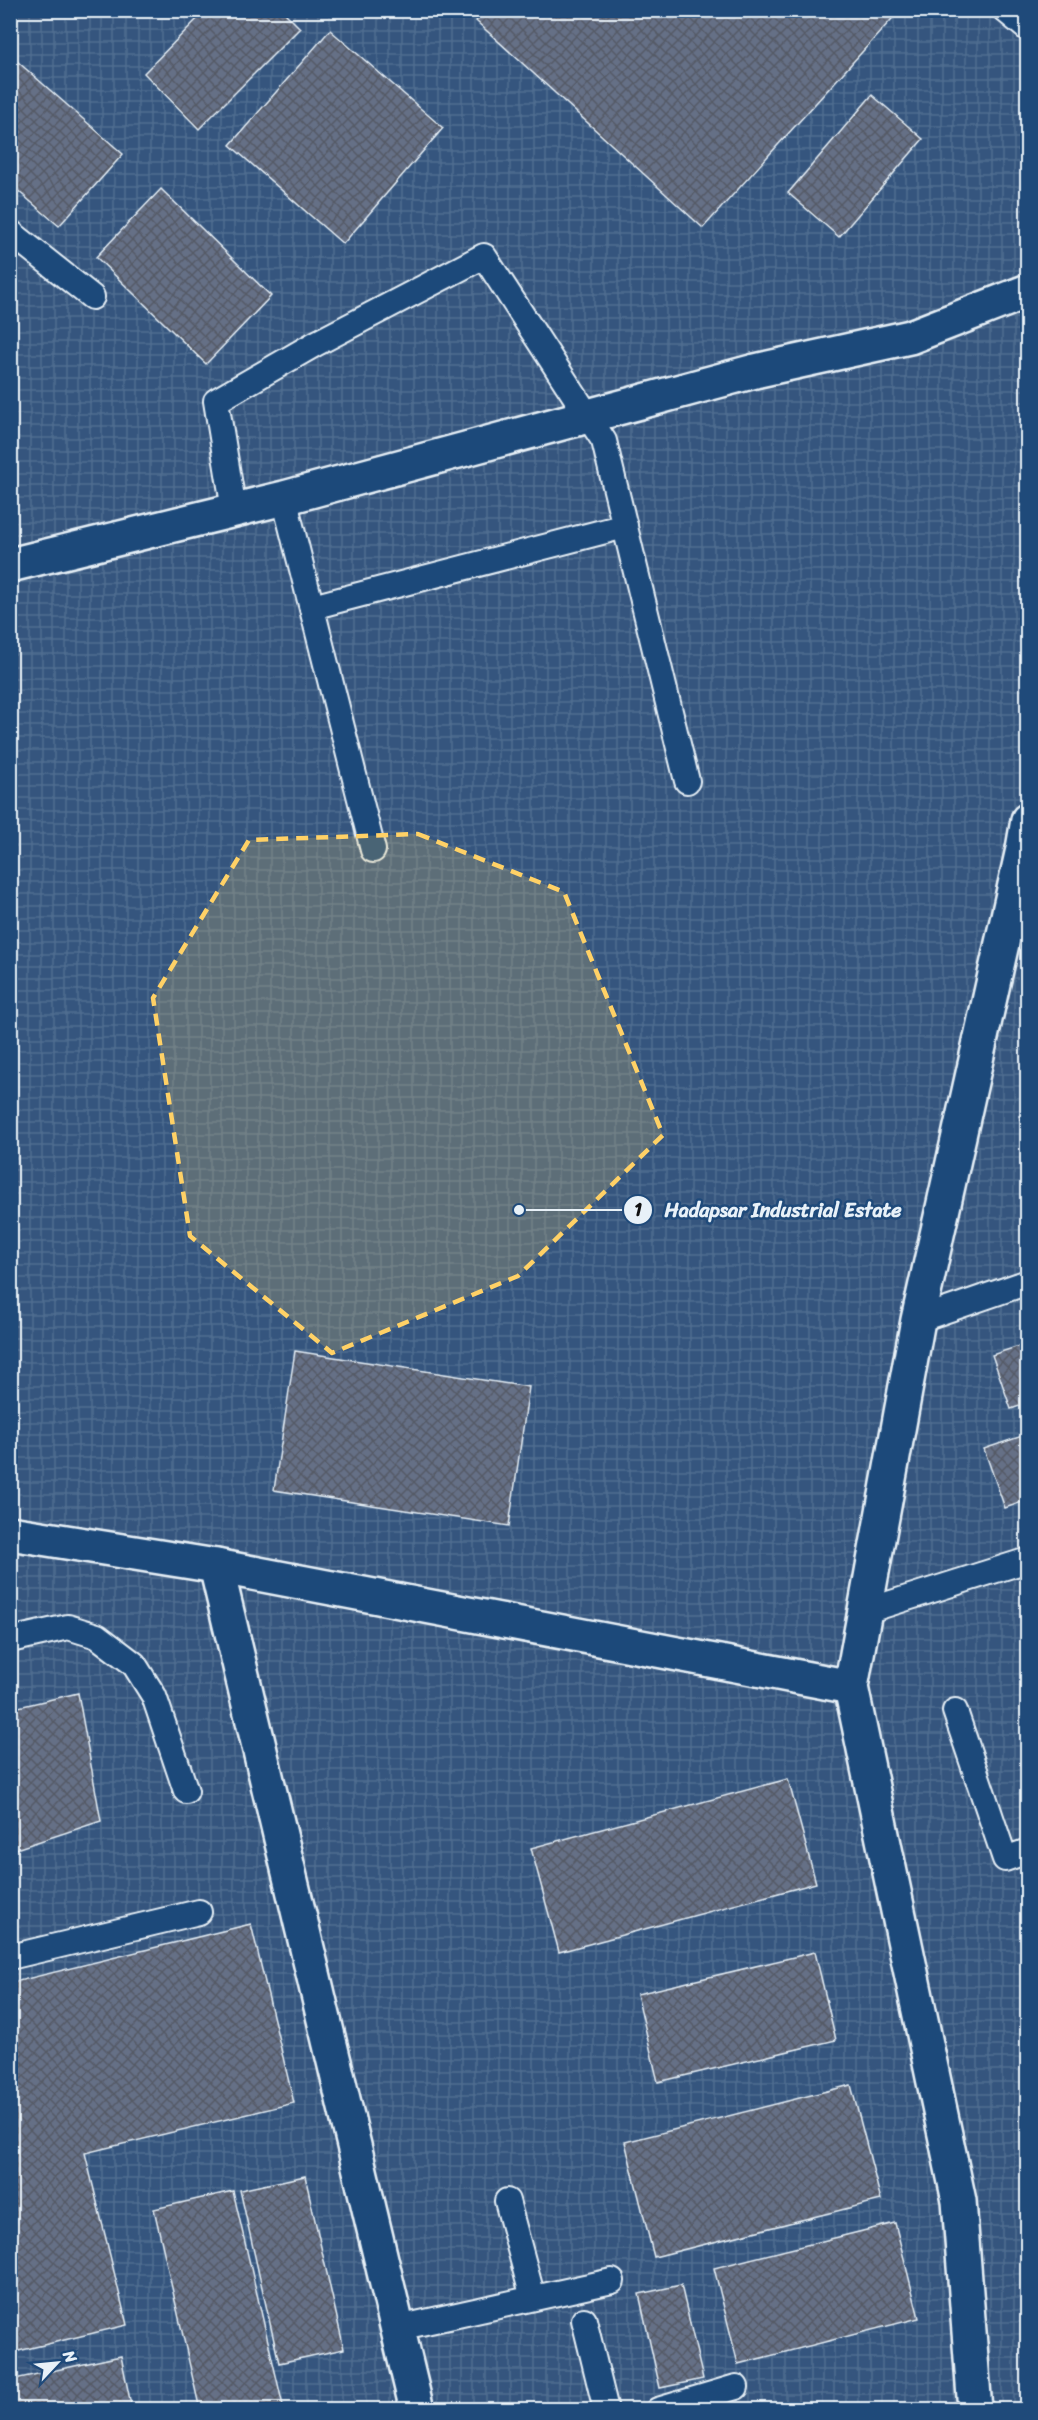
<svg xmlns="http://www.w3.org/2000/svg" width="1038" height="2420" viewBox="0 0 1038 2420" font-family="Sriracha,sans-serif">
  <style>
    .industrial { fill: url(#industrial-grid) }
    .building { fill: url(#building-cross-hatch); stroke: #e8f1f8; stroke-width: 1.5 }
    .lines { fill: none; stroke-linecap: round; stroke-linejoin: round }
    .lane-casing { stroke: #e8f1f8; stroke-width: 28 }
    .street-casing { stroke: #e8f1f8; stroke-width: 38 }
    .secondary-casing { stroke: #e8f1f8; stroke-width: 38 }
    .lane { stroke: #1f4a7a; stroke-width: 24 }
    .street { stroke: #1f4a7a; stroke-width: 33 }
    .secondary { stroke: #1f4a7a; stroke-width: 33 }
    .marked { fill: #ffd166; fill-opacity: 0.2; stroke: #ffd166; stroke-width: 4.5; stroke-dasharray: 12 8; stroke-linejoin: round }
    .leader { fill: none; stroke: #e8f1f8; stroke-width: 2 }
    .callout-dot { fill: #e8f1f8; stroke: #1f4a7a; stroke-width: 2 }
    .mark-label { font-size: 18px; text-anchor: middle; font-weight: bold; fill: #111 }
    .callout-label { font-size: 20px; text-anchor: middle; font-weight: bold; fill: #e8f1f8; stroke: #1f4a7a; stroke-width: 5; stroke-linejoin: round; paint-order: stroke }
  </style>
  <defs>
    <pattern id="industrial-grid" width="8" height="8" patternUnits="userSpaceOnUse" patternTransform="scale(1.5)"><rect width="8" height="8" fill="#34557e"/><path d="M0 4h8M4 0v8" fill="none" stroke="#516e91"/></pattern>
    <pattern id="building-cross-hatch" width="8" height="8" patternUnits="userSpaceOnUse" patternTransform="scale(1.5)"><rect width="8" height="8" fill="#656f86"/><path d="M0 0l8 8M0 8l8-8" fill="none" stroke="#545a65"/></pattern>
  </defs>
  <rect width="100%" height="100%" fill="#1f4a7a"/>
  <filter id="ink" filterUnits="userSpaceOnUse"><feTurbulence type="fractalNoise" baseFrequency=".0167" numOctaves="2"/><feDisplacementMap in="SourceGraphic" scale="12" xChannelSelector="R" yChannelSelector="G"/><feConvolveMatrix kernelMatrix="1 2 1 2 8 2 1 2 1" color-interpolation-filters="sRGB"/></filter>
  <g filter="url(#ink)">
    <rect class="industrial" x="11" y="11" width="1016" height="2398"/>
    <g class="building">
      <polygon points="206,10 282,10 300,28 199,129 144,73"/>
      <polygon points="486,10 900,10 703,228 476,21"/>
      <polygon points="330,30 443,128 343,244 230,145"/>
      <polygon points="10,55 123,154 59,226 10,184"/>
      <polygon points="872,95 923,139 839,237 788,193"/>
      <polygon points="161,189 271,296 206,364 96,257"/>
      <polygon points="1028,1113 1028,1139 1019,1116"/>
      <polygon points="1028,1343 1028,1403 1011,1409 992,1355"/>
      <polygon points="295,1351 529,1387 509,1526 274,1490"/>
      <polygon points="1028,1434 1028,1500 1005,1508 984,1449"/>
      <polygon points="78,1693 101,1821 10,1851 10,1709"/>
      <polygon points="788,1779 816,1883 559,1952 531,1848"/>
      <polygon points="251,1924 294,2103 85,2153 127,2325 10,2353 10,1983"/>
      <polygon points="815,1952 836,2040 658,2082 637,1994"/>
      <polygon points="851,2085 881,2200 654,2257 625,2142"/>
      <polygon points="305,2176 344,2349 279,2363 240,2190"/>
      <polygon points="233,2191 284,2410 200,2410 154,2209"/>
      <polygon points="895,2223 919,2318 738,2364 714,2268"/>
      <polygon points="681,2285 703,2379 660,2388 639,2294"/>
      <polygon points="121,2356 132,2410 10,2410 10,2380"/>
    </g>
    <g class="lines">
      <g class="lane-casing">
        <g id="lane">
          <polyline points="1005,10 1028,29"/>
          <polyline points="10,232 92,297"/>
          <polyline points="284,498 373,850"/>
          <polyline points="234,510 216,401 315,344 484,256 604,441 687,781"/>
          <polyline points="312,607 625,526"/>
          <polyline points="918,1320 1028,1282"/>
          <polyline points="866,1611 1028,1560"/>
          <polyline points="10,1640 68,1627 97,1636 134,1664 154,1696 186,1791"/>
          <polyline points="955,1711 1005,1859 1028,1851"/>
          <polyline points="10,1957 199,1912"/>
          <polyline points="507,2201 533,2298"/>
          <polyline points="584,2320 606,2410"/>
          <polyline points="398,2328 612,2281"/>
          <polyline points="658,2410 736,2387"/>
        </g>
      </g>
      <g class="street-casing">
        <g id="street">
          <polyline points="10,1533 216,1566 851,1687"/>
          <polyline points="216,1566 417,2410"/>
          <polyline points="975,2410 959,2201 851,1687 918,1320 1023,849 1028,820"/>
        </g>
      </g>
      <g class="secondary-casing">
        <polyline id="secondary" points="10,565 284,498 755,371 910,337 1028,291"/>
      </g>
      <use href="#lane" class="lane"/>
      <use href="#street" class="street"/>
      <use href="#secondary" class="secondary"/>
    </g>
  </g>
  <path class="marked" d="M418 834 564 892 663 1135 518 1276 332 1353 190 1236 153 998 249 840Z"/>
  <path class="leader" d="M519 1210L638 1210"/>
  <g class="callout-dot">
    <circle cx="519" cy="1210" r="6"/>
    <circle cx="638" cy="1210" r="15"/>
  </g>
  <g class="mark-label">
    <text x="638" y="1216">1</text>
  </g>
  <g class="callout-label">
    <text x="783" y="1217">Hadapsar Industrial Estate</text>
  </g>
  <rect width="1038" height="2420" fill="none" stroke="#1f4a7a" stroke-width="36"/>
  <rect x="18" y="18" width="1002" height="2384" fill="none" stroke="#e8f1f8" stroke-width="2" filter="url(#ink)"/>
  <g transform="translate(57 2363) rotate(64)" stroke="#1f4a7a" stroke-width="4.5" paint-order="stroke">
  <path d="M0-4.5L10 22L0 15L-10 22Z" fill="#e8f1f8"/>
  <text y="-9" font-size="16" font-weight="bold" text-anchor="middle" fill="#e8f1f8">N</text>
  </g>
</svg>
